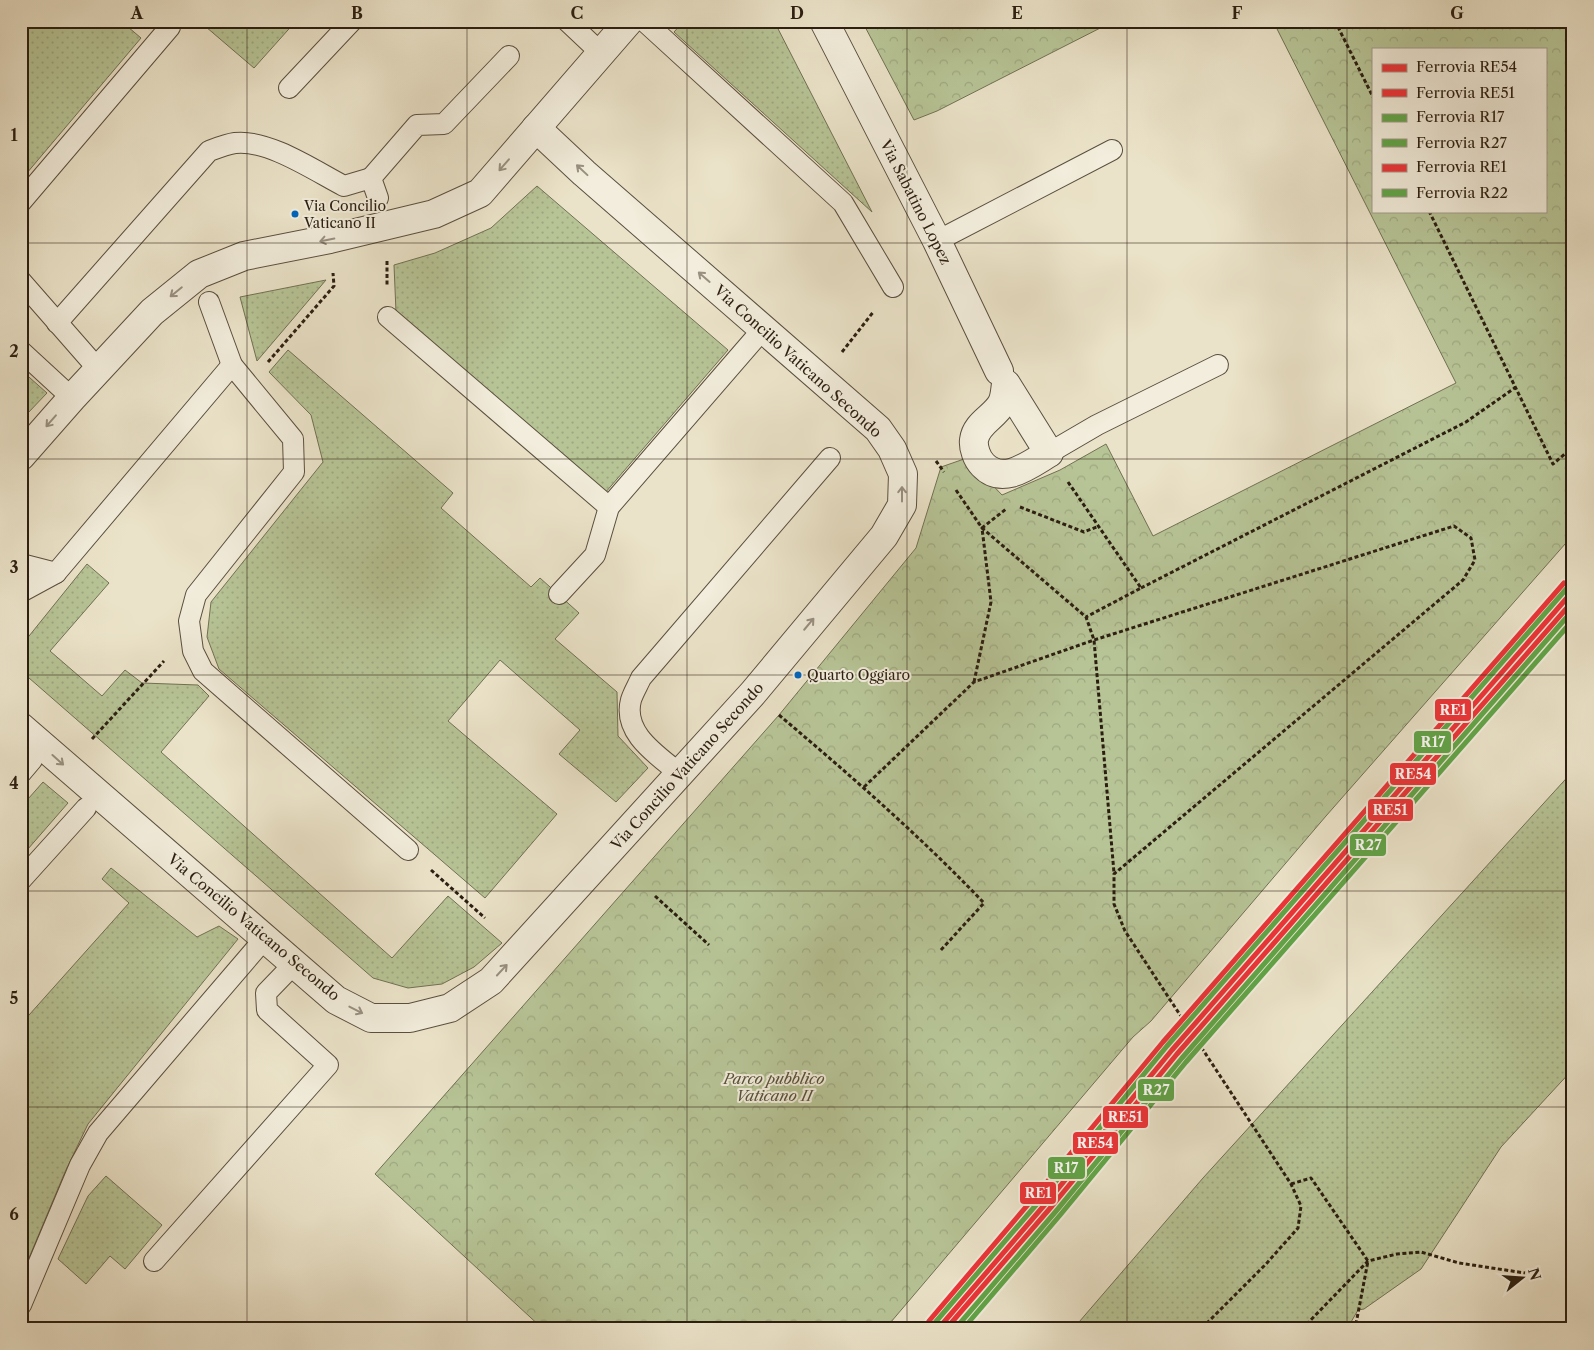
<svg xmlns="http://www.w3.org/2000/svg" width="1594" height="1350" viewBox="0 0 1594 1350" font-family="'Libre Caslon Text',serif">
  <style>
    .grass { fill: url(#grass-dots); stroke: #717154 }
    .forest { fill: url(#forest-crowns); stroke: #717154; fill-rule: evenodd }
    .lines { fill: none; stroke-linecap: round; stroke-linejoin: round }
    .service-casing { stroke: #5b4f3f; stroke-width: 22 }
    .minor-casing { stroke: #5b4f3f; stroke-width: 30 }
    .path { stroke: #2b1e11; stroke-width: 3; stroke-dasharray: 4 2.5; stroke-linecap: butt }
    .service { stroke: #f2eddc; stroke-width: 20 }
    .minor { stroke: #f2eddc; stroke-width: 28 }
    .rail-1-casing { stroke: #f2eddc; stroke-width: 9 }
    .rail-2-casing { stroke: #f2eddc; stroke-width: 9 }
    .rail-3-casing { stroke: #f2eddc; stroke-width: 9 }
    .rail-4-casing { stroke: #f2eddc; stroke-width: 9 }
    .rail-5-casing { stroke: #f2eddc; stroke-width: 9 }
    .rail-6-casing { stroke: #f2eddc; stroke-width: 9 }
    .rail-1 { stroke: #ee3338; stroke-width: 5 }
    .rail-2 { stroke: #ee3338; stroke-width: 5 }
    .rail-3 { stroke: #60a547; stroke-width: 5 }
    .rail-4 { stroke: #60a547; stroke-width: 5 }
    .rail-5 { stroke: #ee3338; stroke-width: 5 }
    .rail-6 { stroke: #60a547; stroke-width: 5 }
    .oneway { stroke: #989081 }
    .grid { fill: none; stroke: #2b1e11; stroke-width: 1; stroke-opacity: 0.55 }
    .bus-dot { fill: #0065bd; stroke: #f2eddc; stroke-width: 2 }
    .labels { text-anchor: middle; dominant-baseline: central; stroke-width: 4; stroke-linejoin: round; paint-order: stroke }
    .bus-label { font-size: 14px; fill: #2b1e11; stroke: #f2eddc; text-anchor: start }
    .street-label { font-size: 15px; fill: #2b1e11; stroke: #f2eddc }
    .park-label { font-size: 15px; font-style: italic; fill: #555039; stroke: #f2eddc }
    .line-badge { stroke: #f2eddc; stroke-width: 2 }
    .badge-label { font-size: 14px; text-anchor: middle; font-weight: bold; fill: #fff }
    .neatline { fill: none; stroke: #2b1e11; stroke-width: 2 }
    .grid-label { font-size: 16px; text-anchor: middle; font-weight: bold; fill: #2b1e11 }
  </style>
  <defs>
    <pattern id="grass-dots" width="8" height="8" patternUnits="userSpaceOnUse" patternTransform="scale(1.25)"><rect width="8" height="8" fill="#b7c496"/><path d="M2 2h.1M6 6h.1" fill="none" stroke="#9ea880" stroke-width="1.8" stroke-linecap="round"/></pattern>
    <pattern id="forest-crowns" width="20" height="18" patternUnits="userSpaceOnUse" patternTransform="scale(1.25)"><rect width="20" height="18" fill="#b7c496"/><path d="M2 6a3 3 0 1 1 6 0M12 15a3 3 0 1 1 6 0" fill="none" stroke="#9ea880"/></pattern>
  </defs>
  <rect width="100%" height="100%" fill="#ebe3c9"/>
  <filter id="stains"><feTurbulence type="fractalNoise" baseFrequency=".004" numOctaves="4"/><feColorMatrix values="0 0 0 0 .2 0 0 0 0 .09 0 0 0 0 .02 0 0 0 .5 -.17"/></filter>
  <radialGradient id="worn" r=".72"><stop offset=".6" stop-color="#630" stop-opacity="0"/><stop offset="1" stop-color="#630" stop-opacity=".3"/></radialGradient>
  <g class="grass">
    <polygon points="21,21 121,21 141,38 21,180"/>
    <polygon points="199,21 296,21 254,68"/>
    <polygon points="684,21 774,21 872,212 674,32"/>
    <polygon points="537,186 728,350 605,493 396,312 394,265 435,253 491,228"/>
    <polygon points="326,280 257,361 240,297"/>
    <polygon points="288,350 453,493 441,508 531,587 540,578 579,613 555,639 617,692 618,736 648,768 616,802 559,754 580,730 500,660 448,721 557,814 485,898 219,669 207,637 211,602 323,462 311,415 269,372"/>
    <polygon points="21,370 47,393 27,414 21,410"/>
    <polygon points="87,564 109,583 50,651 102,696 125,670 142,683 198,685 209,696 161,752 392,958 448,896 502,943 474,967 442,984 408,988 373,978 21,671 21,646"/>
    <polygon points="1573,771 1573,1069 1501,1147 1421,1269 1364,1309 1358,1310 1347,1329 1073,1329 1203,1178"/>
    <polygon points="43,782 68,803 21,857 21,807"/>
    <polygon points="111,868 197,937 219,926 238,939 88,1124 65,1172 21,1277 21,1024 129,903 102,879"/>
    <polygon points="106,1176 162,1225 125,1269 110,1256 86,1284 58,1259 88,1196"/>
  </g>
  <g class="forest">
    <polygon points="862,21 1114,21 937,111 914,120"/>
    <path d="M1273 21H1573V535L1326 816 1151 1021 1133 1037 885 1329H543L375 1174 779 715 916 548 941 467 967 458 1002 495 1060 470 1106 444 1153 536 1456 383ZM1373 49H1545V211H1373Z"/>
  </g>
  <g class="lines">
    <g class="service-casing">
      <g id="service">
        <polyline points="567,21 602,54"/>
        <polyline points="644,21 843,203 893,287"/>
        <polyline points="289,88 352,21"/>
        <polyline points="378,198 371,178 417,125 444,124 509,56"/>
        <polyline points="21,202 170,27"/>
        <polyline points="937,241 1112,150"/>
        <polyline points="21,281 98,369"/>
        <polyline points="209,302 232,365 293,439 294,472 196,595 189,621 193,651 203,671 408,850"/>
        <polyline points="388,317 609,507"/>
        <path d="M57 323 209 151C217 148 227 144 235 143 268 139 315 171 344 186L371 178"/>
        <polyline points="21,351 72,398"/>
        <polyline points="1049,453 1097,425 1218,365"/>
        <polyline points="21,564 56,573"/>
        <polyline points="21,592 56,573 232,365"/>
        <polyline points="559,594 595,555 609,507 763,329"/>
        <polyline points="21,773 32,760"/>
        <path d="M680 774C659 756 622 734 631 700 633 693 638 685 641 678L830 458"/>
        <polyline points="21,880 86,808"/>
        <polyline points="154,1261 328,1065 267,1010 266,993 294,964"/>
        <polyline points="21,1305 80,1165 98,1133 265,938"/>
      </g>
    </g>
    <g class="minor-casing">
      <g id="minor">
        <polyline points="824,21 937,241 999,371"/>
        <path d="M1006 384 1049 453C1029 465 1003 486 983 465 977 459 973 448 974 440 976 423 995 417 1002 403 1005 397 1005 390 1006 384Z"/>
        <polyline points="21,456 72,398 152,312 199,274 244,256 330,239 434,214 480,193 629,21"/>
        <polyline points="21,727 336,1000 371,1018 410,1018 450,1008 491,981 753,693 884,536 902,505 903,474 892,449 878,429 584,173 536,128"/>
      </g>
    </g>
    <g class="path">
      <polyline points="1335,21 1373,97"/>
      <polyline points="1429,211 1553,464 1573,447"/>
      <polyline points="387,261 387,286"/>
      <polyline points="842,352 874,311"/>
      <polyline points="268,362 334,286 333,273"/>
      <polyline points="936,461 944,472"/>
      <polyline points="1068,482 1141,588 1086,617"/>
      <polyline points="956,490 982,528 1086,617 1094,640 1114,873"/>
      <polyline points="1020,507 1084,532 1099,526"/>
      <polyline points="1141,588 1466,422 1516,387"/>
      <polyline points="974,682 991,602 982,528 1006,509"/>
      <path d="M779 715C850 775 920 836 984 903L940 951"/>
      <polyline points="92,739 164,661"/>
      <polyline points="864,787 974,682 1094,640 1454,526 1471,538 1475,560 1463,580 1114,874 1114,904 1125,931 1291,1184 1301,1206 1298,1228 1266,1264 1201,1329"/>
      <polyline points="431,870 485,918"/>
      <polyline points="655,896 709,945"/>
      <polyline points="1291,1184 1311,1178 1368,1261 1355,1329"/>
      <polyline points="1302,1329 1368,1261 1397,1254 1421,1252 1459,1263 1525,1273"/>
    </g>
    <use href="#service" class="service"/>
    <use href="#minor" class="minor"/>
    <g class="rail-1-casing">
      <polyline id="rail-1" points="938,1329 1047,1202 1172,1050 1573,591"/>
    </g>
    <g class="rail-2-casing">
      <polyline id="rail-2" points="946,1329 1052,1206 1177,1054 1573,601"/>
    </g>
    <g class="rail-3-casing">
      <polyline id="rail-3" points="933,1325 1042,1198 1167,1046 1568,587"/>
    </g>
    <g class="rail-4-casing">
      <polyline id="rail-4" points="955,1329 1057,1210 1182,1058 1573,610"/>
    </g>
    <g class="rail-5-casing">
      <polyline id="rail-5" points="929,1321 1037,1194 1163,1042 1564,583"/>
    </g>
    <g class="rail-6-casing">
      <polyline id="rail-6" points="963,1329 1061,1214 1186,1062 1573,620"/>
    </g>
    <use href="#rail-1" class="rail-1"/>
    <use href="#rail-2" class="rail-2"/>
    <use href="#rail-3" class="rail-3"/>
    <use href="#rail-4" class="rail-4"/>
    <use href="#rail-5" class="rail-5"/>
    <use href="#rail-6" class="rail-6"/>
  </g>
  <defs><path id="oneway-shaft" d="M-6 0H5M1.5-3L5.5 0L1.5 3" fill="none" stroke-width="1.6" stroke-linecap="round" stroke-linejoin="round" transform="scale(1.25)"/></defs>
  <g class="oneway">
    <use href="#oneway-shaft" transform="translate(504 165) rotate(131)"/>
    <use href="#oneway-shaft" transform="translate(582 170) rotate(-137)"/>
    <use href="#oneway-shaft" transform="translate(327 240) rotate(169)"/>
    <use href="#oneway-shaft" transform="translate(704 277) rotate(-139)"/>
    <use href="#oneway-shaft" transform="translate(176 292) rotate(141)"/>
    <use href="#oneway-shaft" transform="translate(51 421) rotate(131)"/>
    <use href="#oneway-shaft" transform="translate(902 494) rotate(-90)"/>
    <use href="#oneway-shaft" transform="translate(809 624) rotate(-50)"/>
    <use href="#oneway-shaft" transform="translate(58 760) rotate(42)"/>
    <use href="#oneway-shaft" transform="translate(502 970) rotate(-47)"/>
    <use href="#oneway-shaft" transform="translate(356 1010) rotate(27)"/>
  </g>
  <path class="grid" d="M247 21V1329M467 21V1329M687 21V1329M907 21V1329M1127 21V1329M1347 21V1329M21 243H1573M21 459H1573M21 675H1573M21 891H1573M21 1107H1573"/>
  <g class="bus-dot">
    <circle cx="295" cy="214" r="4.5"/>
    <circle cx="798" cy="675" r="4.5"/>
  </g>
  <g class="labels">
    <g class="bus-label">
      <text x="304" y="206">Via Concilio<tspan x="304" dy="17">Vaticano II</tspan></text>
      <text x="807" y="675">Quarto Oggiaro</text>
    </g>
    <g class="street-label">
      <text transform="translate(916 202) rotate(63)">Via Sabatino Lopez</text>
      <text transform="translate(798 361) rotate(42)">Via Concilio Vaticano Secondo</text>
      <text transform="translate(687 766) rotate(-48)">Via Concilio Vaticano Secondo</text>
      <text transform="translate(254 927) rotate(40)">Via Concilio Vaticano Secondo</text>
    </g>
    <g class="park-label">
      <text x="774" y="1078">Parco pubblico<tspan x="774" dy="17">Vaticano II</tspan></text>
    </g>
  </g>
  <g class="line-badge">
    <rect x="1434" y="698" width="38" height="24" rx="5" fill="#ee3338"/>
    <rect x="1413" y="730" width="39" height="24" rx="5" fill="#60a547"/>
    <rect x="1389" y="762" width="48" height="24" rx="5" fill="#ee3338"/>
    <rect x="1367" y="798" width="47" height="24" rx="5" fill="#ee3338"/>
    <rect x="1349" y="833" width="38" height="24" rx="5" fill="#60a547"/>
    <rect x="1137" y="1078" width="38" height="24" rx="5" fill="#60a547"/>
    <rect x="1102" y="1105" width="47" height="24" rx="5" fill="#ee3338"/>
    <rect x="1072" y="1131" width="47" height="24" rx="5" fill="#ee3338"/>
    <rect x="1047" y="1156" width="39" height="24" rx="5" fill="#60a547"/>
    <rect x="1019" y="1181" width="38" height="24" rx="5" fill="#ee3338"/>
  </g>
  <g class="badge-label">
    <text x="1453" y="715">RE1</text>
    <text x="1433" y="747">R17</text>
    <text x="1413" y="779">RE54</text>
    <text x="1390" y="815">RE51</text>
    <text x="1368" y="850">R27</text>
    <text x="1156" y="1095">R27</text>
    <text x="1125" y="1122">RE51</text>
    <text x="1095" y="1148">RE54</text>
    <text x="1066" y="1173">R17</text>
    <text x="1038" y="1198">RE1</text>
  </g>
  <rect width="1594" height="1350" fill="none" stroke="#ebe3c9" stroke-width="55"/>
  <rect x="1372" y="48" width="175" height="165" fill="#f2eddc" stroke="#a29a8b"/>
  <rect x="1382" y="64" width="25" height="8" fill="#ee3338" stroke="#a29a8b"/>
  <text x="1416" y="72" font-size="15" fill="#2b1e11">Ferrovia RE54</text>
  <rect x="1382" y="89" width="25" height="8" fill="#ee3338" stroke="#a29a8b"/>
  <text x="1416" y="98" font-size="15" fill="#2b1e11">Ferrovia RE51</text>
  <rect x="1382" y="114" width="25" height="8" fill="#60a547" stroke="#a29a8b"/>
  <text x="1416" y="122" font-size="15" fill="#2b1e11">Ferrovia R17</text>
  <rect x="1382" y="139" width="25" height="8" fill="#60a547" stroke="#a29a8b"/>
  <text x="1416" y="148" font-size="15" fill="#2b1e11">Ferrovia R27</text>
  <rect x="1382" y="164" width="25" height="8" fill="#ee3338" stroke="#a29a8b"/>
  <text x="1416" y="172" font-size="15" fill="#2b1e11">Ferrovia RE1</text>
  <rect x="1382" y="189" width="25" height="8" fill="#60a547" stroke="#a29a8b"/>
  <text x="1416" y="198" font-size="15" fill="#2b1e11">Ferrovia R22</text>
  <g transform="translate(1522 1278) rotate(73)" stroke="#f2eddc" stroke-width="4" paint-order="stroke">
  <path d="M0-4L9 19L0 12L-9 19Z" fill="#2b1e11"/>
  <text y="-8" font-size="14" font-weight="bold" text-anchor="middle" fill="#2b1e11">N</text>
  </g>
  <rect x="28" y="28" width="1538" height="1294" class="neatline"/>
  <g class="grid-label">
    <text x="137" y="19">A</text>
    <text x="357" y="19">B</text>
    <text x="577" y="19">C</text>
    <text x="797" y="19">D</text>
    <text x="1017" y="19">E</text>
    <text x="1237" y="19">F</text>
    <text x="1457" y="19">G</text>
    <text x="14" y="141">1</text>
    <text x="14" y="357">2</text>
    <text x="14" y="573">3</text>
    <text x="14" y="789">4</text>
    <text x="14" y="1004">5</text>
    <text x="14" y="1220">6</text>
  </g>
  <rect width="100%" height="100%" filter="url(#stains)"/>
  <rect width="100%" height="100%" fill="url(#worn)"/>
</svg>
